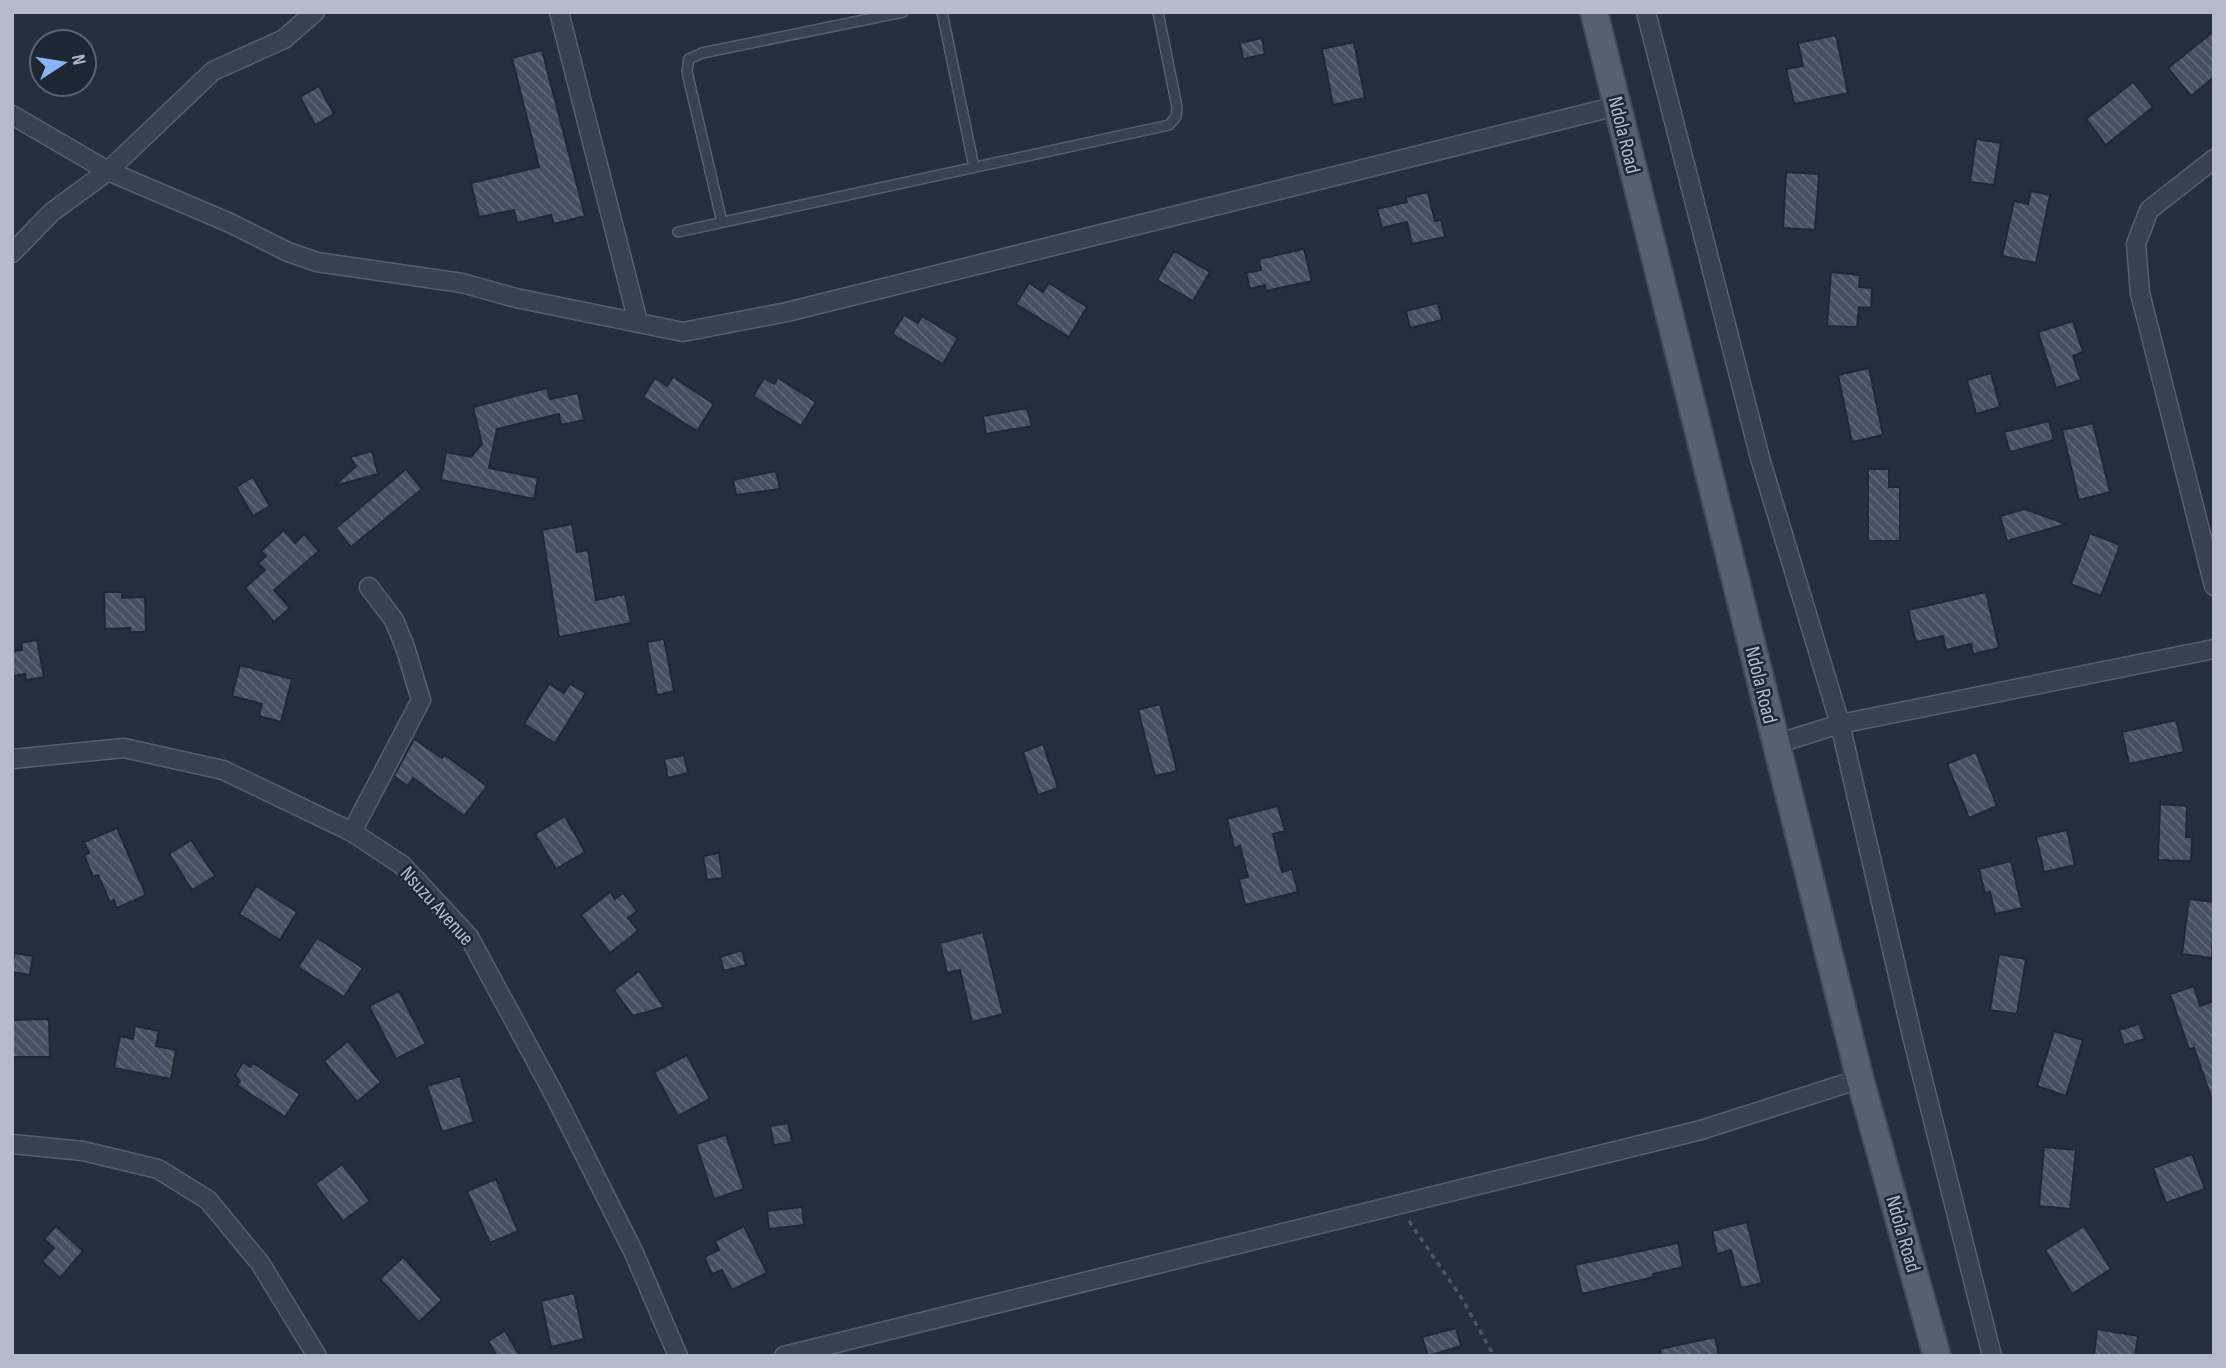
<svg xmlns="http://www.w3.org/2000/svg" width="2226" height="1368" viewBox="0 0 2226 1368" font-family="'Sofia Sans Condensed',sans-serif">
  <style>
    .building { fill: url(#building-back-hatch); stroke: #1f2835; stroke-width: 2 }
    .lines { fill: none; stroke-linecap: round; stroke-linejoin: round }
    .service-casing { stroke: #565f6c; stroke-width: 12 }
    .minor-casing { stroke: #565f6c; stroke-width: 21 }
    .primary-casing { stroke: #414a57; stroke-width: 30 }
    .path { stroke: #44595c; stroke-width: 3.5; stroke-dasharray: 5 5; stroke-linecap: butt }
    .service { stroke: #38414e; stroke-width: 9 }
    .minor { stroke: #38414e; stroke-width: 18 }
    .primary { stroke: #56606e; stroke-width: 26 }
    .labels { text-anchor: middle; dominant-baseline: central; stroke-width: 5; stroke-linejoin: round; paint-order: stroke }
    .street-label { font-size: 21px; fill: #b4bcc9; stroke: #1d2633 }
  </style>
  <defs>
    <pattern id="building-back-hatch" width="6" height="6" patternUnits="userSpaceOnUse" patternTransform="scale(1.75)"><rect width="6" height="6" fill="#455162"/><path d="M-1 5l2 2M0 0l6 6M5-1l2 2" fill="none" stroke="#5d6877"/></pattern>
  </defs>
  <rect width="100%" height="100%" fill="#242f3e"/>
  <g class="building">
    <polygon points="2214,31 2214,77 2191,96 2168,68"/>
    <polygon points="1836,35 1848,93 1794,104 1786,69 1803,66 1798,43"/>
    <polygon points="1262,38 1265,54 1243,59 1240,43"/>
    <polygon points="1354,42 1365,98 1333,105 1322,49"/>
    <polygon points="542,50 585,216 554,224 551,215 517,223 514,210 479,217 471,183 539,167 512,58"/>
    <polygon points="2133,82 2153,107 2106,145 2086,119"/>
    <polygon points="319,86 334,114 315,125 300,97"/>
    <polygon points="1976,139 2001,143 1994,185 1970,182"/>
    <polygon points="1786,172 1819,174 1815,230 1783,228"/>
    <polygon points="2031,191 2050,195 2036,263 2002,256 2014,201 2028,204"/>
    <polygon points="1428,192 1435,221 1441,220 1445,237 1412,244 1407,222 1382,228 1377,209 1407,202 1406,197"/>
    <polygon points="1304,249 1312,281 1266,291 1265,285 1250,289 1246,273 1261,270 1259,259"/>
    <polygon points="1174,251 1210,272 1193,301 1157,280"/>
    <polygon points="1831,272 1860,275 1859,287 1872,288 1871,308 1859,307 1857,327 1827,326"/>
    <polygon points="1029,283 1043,292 1049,283 1087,307 1069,337 1016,304"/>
    <polygon points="1438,303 1442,320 1410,328 1406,311"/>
    <polygon points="904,315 918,323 922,316 958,338 943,364 892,334"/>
    <polygon points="2073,321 2083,352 2073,356 2081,380 2056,388 2038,332"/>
    <polygon points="1869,368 1883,435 1852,442 1838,375"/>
    <polygon points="1991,373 2000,407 1976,414 1967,380"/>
    <polygon points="673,377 714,404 697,431 643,397 655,378 667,386"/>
    <polygon points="764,378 774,384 778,378 816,402 801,426 753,396"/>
    <polygon points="547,388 550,399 578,393 584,420 561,425 559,414 497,429 489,468 538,478 534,499 441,480 446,452 471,457 482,444 473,407"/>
    <polygon points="1027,408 1032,426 986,434 983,416"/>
    <polygon points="2049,421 2054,440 2010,452 2004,432"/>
    <polygon points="2093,423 2110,492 2079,500 2062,430"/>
    <polygon points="372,451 378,474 334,486 356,466 350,457"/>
    <polygon points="406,469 422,489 351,547 336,528"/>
    <polygon points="1868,469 1889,469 1889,487 1900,487 1900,541 1868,541"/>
    <polygon points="776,471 780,489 736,495 733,480"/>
    <polygon points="253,477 270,506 253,516 236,487"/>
    <polygon points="2025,509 2066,524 2007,541 2000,516"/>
    <polygon points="572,524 577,552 588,550 596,600 625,594 631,623 559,637 542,530"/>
    <polygon points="284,530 295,543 304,534 319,551 274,590 290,608 274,622 245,588 265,570 258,563 266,556 261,551"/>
    <polygon points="2090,533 2120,545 2101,596 2071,584"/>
    <polygon points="104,592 122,592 122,598 145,597 146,632 130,632 130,628 105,629"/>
    <polygon points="1986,592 1999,648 1973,654 1971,644 1946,650 1943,636 1916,642 1908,610"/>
    <polygon points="664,639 674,691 657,695 647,642"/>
    <polygon points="37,640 44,677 26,680 25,674 12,676 12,651 22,650 21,643"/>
    <polygon points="240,665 292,679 281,722 259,716 262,704 232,696"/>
    <polygon points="549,684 564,693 570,684 586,693 555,743 524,724"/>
    <polygon points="1160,704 1177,771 1155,776 1138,710"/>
    <polygon points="2176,720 2184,752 2129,764 2122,732"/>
    <polygon points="414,739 442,758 445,755 487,786 464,816 413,778 408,786 394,776"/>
    <polygon points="1043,744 1058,788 1038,795 1023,752"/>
    <polygon points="1976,752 1997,806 1969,818 1947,764"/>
    <polygon points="684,755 688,773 668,778 664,759"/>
    <polygon points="2160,804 2187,806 2186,837 2192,837 2191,861 2158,860"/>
    <polygon points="1278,806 1285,831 1273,834 1282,872 1292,869 1298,892 1245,905 1239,879 1248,877 1240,846 1234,848 1227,819"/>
    <polygon points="565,816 585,852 556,869 535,834"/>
    <polygon points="117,828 146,895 117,908 114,900 110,902 98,875 93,877 84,855 89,853 84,842"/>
    <polygon points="2067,830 2075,865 2044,872 2036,837"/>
    <polygon points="191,840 215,876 192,890 169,854"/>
    <polygon points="719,853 723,878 707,880 703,856"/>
    <polygon points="2011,861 2022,908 1995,914 1990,892 1985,893 1979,869"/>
    <polygon points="256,886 297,912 280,940 239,914"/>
    <polygon points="610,892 615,899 623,893 637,911 628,918 638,931 610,953 581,915"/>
    <polygon points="2189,899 2214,902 2212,958 2182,954"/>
    <polygon points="983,932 1003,1014 972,1022 960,970 947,973 940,943"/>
    <polygon points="317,938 363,968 344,997 298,967"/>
    <polygon points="742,950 746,965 724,971 720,957"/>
    <polygon points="14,953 33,956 30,975 12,972"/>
    <polygon points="1999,954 2026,959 2017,1014 1990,1010"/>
    <polygon points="639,971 664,1007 633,1016 614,990"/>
    <polygon points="2194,986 2200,1006 2214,1001 2214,1097 2211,1097 2194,1048 2189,1049 2170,994"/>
    <polygon points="399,991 426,1044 396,1059 369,1006"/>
    <polygon points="49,1019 50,1057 12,1057 12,1020"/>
    <polygon points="2139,1024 2145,1039 2124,1045 2119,1030"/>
    <polygon points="135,1026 159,1031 156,1046 176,1050 171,1079 114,1068 120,1036 133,1039"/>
    <polygon points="2054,1031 2083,1040 2066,1096 2037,1086"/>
    <polygon points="348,1041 381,1082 357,1102 324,1061"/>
    <polygon points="687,1055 710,1099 678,1116 654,1072"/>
    <polygon points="243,1062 250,1067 253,1063 300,1094 285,1117 237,1085 240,1081 235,1075"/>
    <polygon points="460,1076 474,1122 442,1132 427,1086"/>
    <polygon points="788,1123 792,1142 774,1145 770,1126"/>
    <polygon points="726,1135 744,1189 714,1199 696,1144"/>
    <polygon points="2044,1147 2076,1150 2070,1209 2039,1206"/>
    <polygon points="2192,1154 2205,1189 2166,1203 2153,1168"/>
    <polygon points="342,1164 370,1201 343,1221 315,1184"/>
    <polygon points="496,1179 518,1231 490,1243 467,1191"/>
    <polygon points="802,1207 804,1225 769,1229 767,1211"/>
    <polygon points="1747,1222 1762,1283 1741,1288 1731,1250 1717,1254 1712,1231"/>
    <polygon points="56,1226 83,1251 60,1278 42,1261 54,1248 44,1239"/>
    <polygon points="744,1226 767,1273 732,1290 722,1270 712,1274 704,1257 719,1250 715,1241"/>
    <polygon points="2084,1226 2111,1269 2072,1294 2045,1250"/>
    <polygon points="1678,1243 1683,1267 1653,1274 1654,1277 1582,1294 1575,1265"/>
    <polygon points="403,1257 442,1300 419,1322 380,1279"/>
    <polygon points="574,1293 584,1339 551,1347 541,1301"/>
    <polygon points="1456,1328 1461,1346 1428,1356 1422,1337"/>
    <polygon points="2097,1329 2138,1336 2135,1356 2094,1356"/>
    <polygon points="505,1331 520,1356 497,1356 488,1341"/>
    <polygon points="1715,1337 1719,1356 1661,1356 1660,1349"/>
  </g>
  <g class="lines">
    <g class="service-casing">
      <g id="service">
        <polyline points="942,12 974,167"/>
        <polyline points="722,222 687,72 689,59 702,53 903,12"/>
        <polyline points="678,232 1169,125 1176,117 1177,107 1158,12"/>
      </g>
    </g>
    <g class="minor-casing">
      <g id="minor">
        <polyline points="559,12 638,322"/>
        <polyline points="1646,12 1760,458 1840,724 1912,1036 1992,1356"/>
        <polyline points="12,115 108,171 230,223 288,252 317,262 462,283 516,298 683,332 787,312 1617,106"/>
        <polyline points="2214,159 2149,210 2136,244 2140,293 2214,586"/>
        <polyline points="12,253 52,212 108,171 213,71 284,39 315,12"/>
        <polyline points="1776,744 1840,724 2214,649"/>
        <polyline points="12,759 124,748 223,770 352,832 402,865 469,937 555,1096 634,1253 678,1356"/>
        <polyline points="352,832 421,700 405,647 394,620 369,587"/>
        <polyline points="12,1144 83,1151 158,1169 208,1200 260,1263 317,1356"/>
        <polyline points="784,1356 1701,1130 1860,1079"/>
      </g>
    </g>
    <g class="primary-casing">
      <polyline id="primary" points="1594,12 1860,1079 1937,1356"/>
    </g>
    <polyline class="path" points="1409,1221 1461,1297 1494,1356"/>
    <use href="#service" class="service"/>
    <use href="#minor" class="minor"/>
    <use href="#primary" class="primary"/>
  </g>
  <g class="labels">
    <g class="street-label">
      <text transform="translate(1624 135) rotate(76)">Ndola Road</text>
      <text transform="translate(1761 685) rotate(76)">Ndola Road</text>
      <text transform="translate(437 906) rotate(48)">Nsuzu Avenue</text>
      <text transform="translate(1903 1234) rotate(74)">Ndola Road</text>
    </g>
  </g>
  <rect width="2226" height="1368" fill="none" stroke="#b4bcc9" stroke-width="28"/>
  <g transform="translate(63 63) rotate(78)"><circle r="33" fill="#1d2633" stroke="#59626f" stroke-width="2"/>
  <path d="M0-5L12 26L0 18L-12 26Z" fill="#8ab4f8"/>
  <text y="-10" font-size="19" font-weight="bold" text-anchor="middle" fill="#b4bcc9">N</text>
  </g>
</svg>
